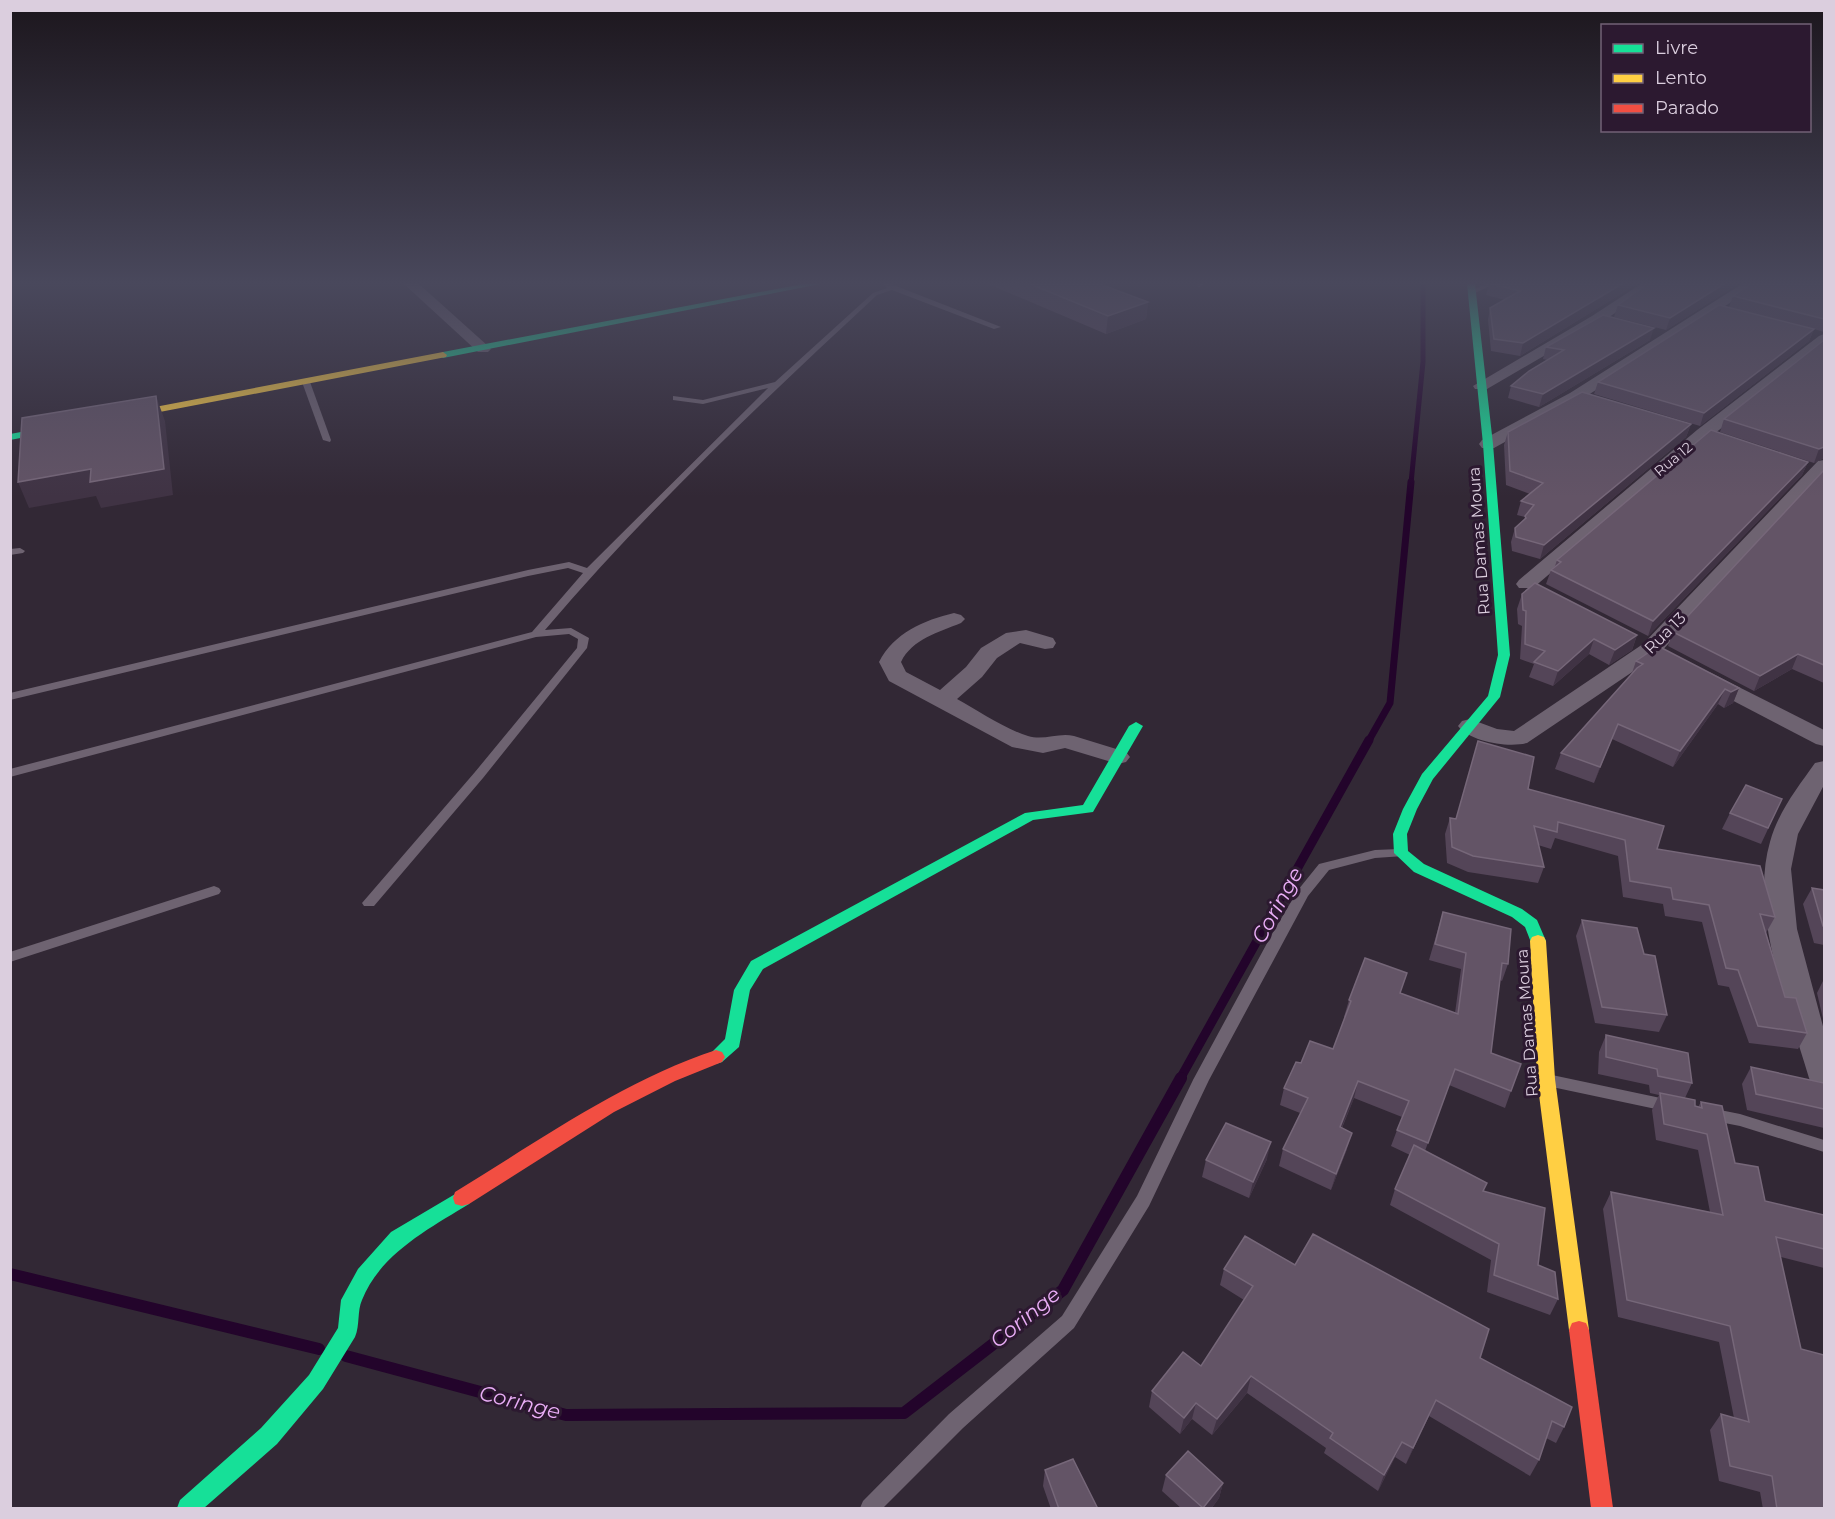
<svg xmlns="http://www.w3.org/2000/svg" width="1835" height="1519" viewBox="0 0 1835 1519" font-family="Montserrat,sans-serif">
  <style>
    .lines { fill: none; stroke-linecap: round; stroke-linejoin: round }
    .stream-far3 { stroke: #23042b; stroke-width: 5 }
    .stream-far2 { stroke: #23042b; stroke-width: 7 }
    .stream-far1 { stroke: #23042b; stroke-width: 9 }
    .stream { stroke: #23042b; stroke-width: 12 }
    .lane { fill: #6e6371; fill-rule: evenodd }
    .street { fill: #6e6371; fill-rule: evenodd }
    .fast { fill: #16e098; fill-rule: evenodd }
    .slow { fill: #ffcf43; fill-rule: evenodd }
    .jam { fill: #f24e42; fill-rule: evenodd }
    .wall { fill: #544558 }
    .shaded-wall { fill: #403344 }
    .building { fill: #635466; stroke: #766779; stroke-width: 1.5 }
    .labels { text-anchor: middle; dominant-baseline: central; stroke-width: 6; stroke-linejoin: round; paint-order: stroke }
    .far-street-label { font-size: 14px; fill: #dbcede; stroke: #2c1930 }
    .street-label { font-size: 16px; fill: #dbcede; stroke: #2c1930 }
    .near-water-label { font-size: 21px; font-style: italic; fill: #e9adf6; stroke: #2c1930 }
  </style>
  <rect width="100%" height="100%" fill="#322835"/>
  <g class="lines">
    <polyline class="stream-far3" points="1411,483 1423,362 1423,284"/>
    <polyline class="stream-far2" points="1368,742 1390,703 1411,482"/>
    <polyline class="stream-far1" points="1180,1079 1369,740"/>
    <g class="stream">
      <polyline points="10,1274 319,1349"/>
      <polyline points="346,1356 566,1415 904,1413 1063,1290 1181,1078"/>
    </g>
    <g class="lane">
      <path d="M883 284H891L1001 327 994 329 892 290 877 295C762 402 647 510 545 630L571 628 589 638 587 648 483 778 374 906H364L362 903 475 772 577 648 578 639 569 634 536 637 10 777V769L532 632 583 573 568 568 528 576 10 700V693L528 570 569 562 587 568 768 388 703 404 673 400V396L703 400 775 382 873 293 887 288Z"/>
      <polygon points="1197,284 1203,284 1203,286 1198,287"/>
      <polygon points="1485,284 1494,284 1475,293 1469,292"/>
      <polygon points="303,380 310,382 331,440 330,442 323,440 302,382"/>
      <polygon points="20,548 25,551 23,553 10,555 10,549"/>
      <polygon points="1399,849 1404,850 1405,853 1404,856 1375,858 1329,870 1308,896 1209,1080 1149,1206 1074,1328 963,1428 883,1508 860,1508 863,1501 949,1414 1062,1316 1137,1196 1193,1080 1272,934 1298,890 1319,864 1375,850"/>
      <polygon points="214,886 219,888 221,891 219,894 10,962 10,952"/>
      <polygon points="1552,1075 1670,1100 1676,1102 1678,1106 1676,1110 1670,1112 1552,1087 1547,1085 1544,1081 1547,1077"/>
      <polygon points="1710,1108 1740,1114 1824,1140 1824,1152 1740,1126 1704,1119 1702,1114 1704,1109"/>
    </g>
    <g class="street">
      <polygon points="404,284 419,284 488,346 491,349 488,352 478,352"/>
      <polygon points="1641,284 1657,284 1602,322 1487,389 1475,389 1473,386 1592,316"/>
      <polygon points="1742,284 1759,284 1582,399 1494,448 1482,448 1479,444 1482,440 1570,393"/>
      <polygon points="1824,334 1824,346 1709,438 1533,588 1519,588 1516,584 1519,580 1697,430 1819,336"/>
      <path d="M1824 460V475L1659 654 1527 743C1509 748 1470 742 1458 726L1462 721 1470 719 1497 729 1514 731 1643 644 1818 461Z"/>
      <path d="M954 613 961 615 965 619 961 623C939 632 912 639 901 662L906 672 940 690 966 667 981 648 1006 633 1026 630 1053 638 1056 643 1053 648 1045 649 1020 643 997 658 982 677 957 699C977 710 1007 730 1028 736 1044 741 1059 732 1074 736L1126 752 1130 757 1126 762 1118 764 1065 748 1043 753 1012 747 889 681 879 662C894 633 924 620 954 613Z"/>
      <polygon points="1709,672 1824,730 1824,746 1816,744 1701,684 1698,679 1701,674"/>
      <path d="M1824 761V785L1798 834 1791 869 1797 929 1824 1030V1090L1813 1087 1809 1078C1789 1009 1749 913 1770 842 1778 812 1798 787 1815 763Z"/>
    </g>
    <g class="fast">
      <polygon points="803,284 820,284 443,358 439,355 443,352"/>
      <polygon points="1467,284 1475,284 1493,444 1510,655 1500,697 1433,779 1417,809 1407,834 1408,851 1424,864 1522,909 1537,920 1546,941 1544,945 1532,945 1525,927 1512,917 1414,872 1394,853 1393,834 1403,809 1422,774 1488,696 1498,655 1483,444"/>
      <polygon points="65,424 68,425 68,429 10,440 10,434"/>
      <polygon points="1136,722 1143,726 1093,812 1033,820 763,969 750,990 739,1047 722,1062 716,1064 710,1062 707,1057 725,1039 734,990 751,961 1025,813 1083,805 1129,726"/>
      <path d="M462 1190 469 1192 471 1198 469 1204C430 1228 380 1254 362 1300 357 1311 360 1325 355 1337L323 1389 277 1444 204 1508H177L180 1500 261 1428 309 1375 338 1328 341 1300 358 1269 391 1232Z"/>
    </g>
    <g class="slow">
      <polygon points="443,352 447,355 446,357 118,420 113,417 118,414"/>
      <polygon points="1538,935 1544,937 1546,941 1555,1079 1589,1330 1586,1337 1579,1339 1572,1337 1569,1330 1537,1079 1530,941 1532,937"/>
    </g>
    <g class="jam">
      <path d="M716 1050 722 1052 725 1057 722 1062 675 1081 614 1112 469 1204 462 1206 455 1204 453 1198 455 1192C539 1141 622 1081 716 1050Z"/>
      <polygon points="1579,1321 1586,1323 1589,1330 1613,1508 1591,1508 1569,1330 1572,1323"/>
    </g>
  </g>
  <g class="wall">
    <polygon points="988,284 1100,284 1148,302 1146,319 1106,334"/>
    <polygon points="1489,284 1637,284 1520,356 1491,351 1488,320 1490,308 1505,300 1486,295"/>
    <polygon points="1738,284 1666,330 1614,317 1618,305"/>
    <polygon points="1824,284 1824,332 1814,329 1809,341 1700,426 1594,394 1598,382 1729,307 1733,296"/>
    <polygon points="1650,340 1539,407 1508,398 1511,386 1547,360 1543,359 1546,347"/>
    <polygon points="1824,340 1824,458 1814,463 1720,432 1724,419"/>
    <polygon points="1691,424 1686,437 1540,559 1512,551 1511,542 1515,528 1524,520 1525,517 1517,515 1521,501 1530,494 1506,485 1504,445 1508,432"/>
    <polygon points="1808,462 1802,475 1648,636 1546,584 1551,570 1555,566 1557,560"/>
    <polygon points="1824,470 1824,683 1792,669 1754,691 1668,646 1673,632"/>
    <polygon points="1522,594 1637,635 1632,650 1609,665 1589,654 1553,686 1529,677 1534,664 1520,659 1522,626 1518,624 1517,609"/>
    <polygon points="1636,661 1739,688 1733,703 1724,708 1718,704 1673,767 1612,739 1594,783 1555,769 1561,753 1631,676"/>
    <polygon points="1528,789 1657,849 1775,917 1766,933 1785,997 1807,1033 1798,1049 1749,1043 1729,987 1718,985 1702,922 1665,916 1663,904 1623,897 1618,856 1555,838 1551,849 1538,845 1544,867 1538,883 1468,872 1447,863 1445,834 1450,818 1456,819"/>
    <polygon points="1782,799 1761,844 1722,829 1730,813"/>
    <polygon points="1812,888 1824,890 1824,945 1814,943 1803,904"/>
    <polygon points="1443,912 1508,964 1502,981 1500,980 1491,1053 1511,1091 1505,1108 1449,1085 1425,1151 1484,1191 1538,1265 1558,1299 1550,1315 1487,1292 1491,1260 1390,1205 1395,1189 1410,1155 1391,1146 1402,1117 1354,1098 1342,1128 1347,1149 1331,1190 1279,1166 1283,1149 1300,1113 1280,1105 1284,1088 1301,1063 1333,1049 1345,1017 1344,1017 1349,1000 1401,994 1455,1013 1461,969 1429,960"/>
    <polygon points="1582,920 1644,954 1667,1015 1659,1032 1595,1023 1576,936"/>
    <polygon points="1824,979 1824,1023 1817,993"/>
    <polygon points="1606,1035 1692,1083 1685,1098 1695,1106 1698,1107 1701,1102 1735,1163 1765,1201 1824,1215 1824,1268 1781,1257 1824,1509 1763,1509 1760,1492 1719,1481 1710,1430 1721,1414 1734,1418 1719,1342 1618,1317 1603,1209 1611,1192 1710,1212 1698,1150 1656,1140 1652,1110 1659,1095 1650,1093 1649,1085 1598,1074 1599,1052"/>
    <polygon points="1751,1067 1824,1083 1824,1128 1747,1110 1742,1084"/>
    <polygon points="1267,1159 1249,1198 1202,1177 1206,1160"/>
    <polygon points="1295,1265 1480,1358 1564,1427 1556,1443 1546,1438 1539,1460 1530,1476 1429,1416 1406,1464 1395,1457 1378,1491 1324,1453 1326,1448 1247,1393 1212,1435 1192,1419 1180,1434 1149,1407 1152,1391 1201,1366 1244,1300 1220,1285 1224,1269"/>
    <polygon points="1045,1470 1098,1509 1051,1509 1043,1486"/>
    <polygon points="1166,1475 1223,1483 1219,1498 1211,1509 1182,1509 1162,1491"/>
  </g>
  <g class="shaded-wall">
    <polygon points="1622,284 1637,284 1520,356 1523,343"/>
    <polygon points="1724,284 1738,284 1666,330 1670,318"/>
    <polygon points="1148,302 1146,319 1106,334 1108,316"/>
    <polygon points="1654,328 1650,340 1539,407 1543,394"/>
    <polygon points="1814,329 1809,341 1700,426 1704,413"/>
    <polygon points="156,396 165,421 173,495 101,508 96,496 29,508 18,482"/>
    <polygon points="1691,424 1686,437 1540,559 1544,545"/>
    <polygon points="1824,447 1824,458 1814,463 1819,449"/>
    <polygon points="1808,462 1802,475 1648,636 1653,621"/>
    <polygon points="1637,635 1632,650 1609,665 1615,650"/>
    <polygon points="1594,639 1589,654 1553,686 1558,671"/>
    <polygon points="1798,654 1792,669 1754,691 1760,676"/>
    <polygon points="1739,688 1733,703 1724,708 1731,692"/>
    <polygon points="1725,689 1718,704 1673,767 1680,751"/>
    <polygon points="1618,724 1612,739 1594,783 1600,767"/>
    <polygon points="1358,1081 1354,1098 1335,1144 1340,1127"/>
    <polygon points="1352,1133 1347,1149 1331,1190 1336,1174"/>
    <polygon points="1271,1142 1267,1159 1249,1198 1253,1182"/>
    <polygon points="1251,1376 1247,1393 1212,1435 1217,1419"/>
    <polygon points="1436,1400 1429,1416 1406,1464 1413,1448"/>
    <polygon points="1196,1403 1192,1419 1180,1434 1184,1418"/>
    <polygon points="1402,1442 1395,1457 1378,1491 1384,1475"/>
    <polygon points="1223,1483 1219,1498 1211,1509 1203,1509"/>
  </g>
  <g class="building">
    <polygon points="1030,284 1100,284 1148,302 1108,316"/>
    <polygon points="1491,284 1622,284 1523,343 1494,339 1490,308 1520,291"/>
    <polygon points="1647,284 1724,284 1670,318 1618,305"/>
    <polygon points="1750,284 1824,284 1824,319 1733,296"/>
    <polygon points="1719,305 1814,329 1704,413 1598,382"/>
    <polygon points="1603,315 1654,328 1543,394 1511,386 1529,371 1564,350 1546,347"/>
    <polygon points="1824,340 1824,447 1819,449 1724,419"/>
    <polygon points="1582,392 1691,424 1544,545 1516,537 1515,528 1526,518 1525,516 1534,505 1521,501 1543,483 1510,471 1508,432"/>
    <polygon points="156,396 164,469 90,482 91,469 18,482 22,418"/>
    <polygon points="1711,430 1808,462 1653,621 1551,570 1561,562 1557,560"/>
    <polygon points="1824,470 1824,665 1798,654 1760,676 1673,632"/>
    <polygon points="1535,583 1637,635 1615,650 1594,639 1558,671 1534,662 1545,651 1525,644 1526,611 1523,610 1522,594"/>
    <polygon points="1658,646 1739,688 1731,692 1725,689 1680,751 1618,724 1600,767 1561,753 1637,668 1643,664 1636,661"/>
    <polygon points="1478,741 1534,757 1528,789 1664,826 1657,849 1760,866 1775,917 1760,914 1785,997 1796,998 1807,1033 1758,1026 1738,970 1726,968 1709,905 1673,899 1671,888 1630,881 1625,840 1558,822 1557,832 1534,826 1544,867 1473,856 1452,847 1450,818 1456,819"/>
    <polygon points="1746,785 1782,799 1768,828 1730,813"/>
    <polygon points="1812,888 1824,890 1824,926 1823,926"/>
    <polygon points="1443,912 1511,929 1508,964 1502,963 1491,1053 1521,1064 1511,1091 1455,1069 1428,1143 1397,1130 1409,1101 1358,1081 1340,1127 1352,1133 1336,1174 1283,1149 1308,1098 1284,1088 1296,1062 1301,1063 1310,1041 1333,1049 1351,1001 1349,1000 1365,958 1407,973 1400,993 1458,1014 1466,953 1435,944"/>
    <polygon points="1582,920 1637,928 1644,954 1655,956 1667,1015 1602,1007"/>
    <polygon points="1606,1035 1688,1053 1692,1083 1658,1076 1657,1069 1606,1057"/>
    <polygon points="1751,1067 1824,1083 1824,1109 1756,1094"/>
    <polygon points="1660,1093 1695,1100 1695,1106 1702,1108 1701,1102 1722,1106 1735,1163 1758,1167 1765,1201 1824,1215 1824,1249 1776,1237 1801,1349 1824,1355 1824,1509 1777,1509 1772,1476 1730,1466 1721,1414 1749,1422 1730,1326 1627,1300 1611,1192 1723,1215 1707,1134 1664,1124"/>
    <polygon points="1226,1123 1271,1142 1253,1182 1206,1160"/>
    <polygon points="1414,1145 1487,1183 1483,1191 1545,1208 1538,1265 1555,1272 1558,1299 1494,1275 1499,1244 1395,1189"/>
    <polygon points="1313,1234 1489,1329 1480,1358 1572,1407 1564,1427 1552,1421 1539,1460 1436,1400 1413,1448 1402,1442 1384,1475 1330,1438 1333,1433 1251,1376 1217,1419 1196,1403 1184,1418 1152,1391 1183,1352 1201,1366 1253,1286 1224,1269 1245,1236 1295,1265"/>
    <polygon points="1188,1451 1223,1483 1203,1508 1166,1475"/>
    <polygon points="1073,1459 1098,1509 1059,1509 1045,1470"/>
  </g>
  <linearGradient id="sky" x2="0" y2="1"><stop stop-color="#1c161d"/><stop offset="0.57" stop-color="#49485c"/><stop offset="1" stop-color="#49485c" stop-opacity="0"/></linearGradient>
  <rect width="1835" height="497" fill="url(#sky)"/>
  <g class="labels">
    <g class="far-street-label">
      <text transform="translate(1673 459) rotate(-40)">Rua 12</text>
    </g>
    <g class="street-label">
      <text transform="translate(1479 541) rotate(-94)">Rua Damas Moura</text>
      <text transform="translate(1665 633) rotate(-45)">Rua 13</text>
      <text transform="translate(1527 1023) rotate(-94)">Rua Damas Moura</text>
    </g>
    <g class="near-water-label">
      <text transform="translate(1277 905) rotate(-61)">Coringe</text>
      <text transform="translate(1025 1317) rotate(-39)">Coringe</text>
      <text transform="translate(520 1402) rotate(14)">Coringe</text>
    </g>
  </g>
  <rect width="1835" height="1519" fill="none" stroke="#dbcede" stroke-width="24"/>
  <rect x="1601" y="24" width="210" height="108" fill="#2c1930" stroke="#726176" stroke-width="1.5"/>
  <rect x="1613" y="44" width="30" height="9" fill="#16e098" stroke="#726176" stroke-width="1.5"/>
  <text x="1655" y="54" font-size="18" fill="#dbcede">Livre</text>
  <rect x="1613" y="74" width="30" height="9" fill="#ffcf43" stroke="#726176" stroke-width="1.5"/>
  <text x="1655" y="84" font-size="18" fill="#dbcede">Lento</text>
  <rect x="1613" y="104" width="30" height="9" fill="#f24e42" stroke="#726176" stroke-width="1.5"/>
  <text x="1655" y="114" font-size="18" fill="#dbcede">Parado</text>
</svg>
